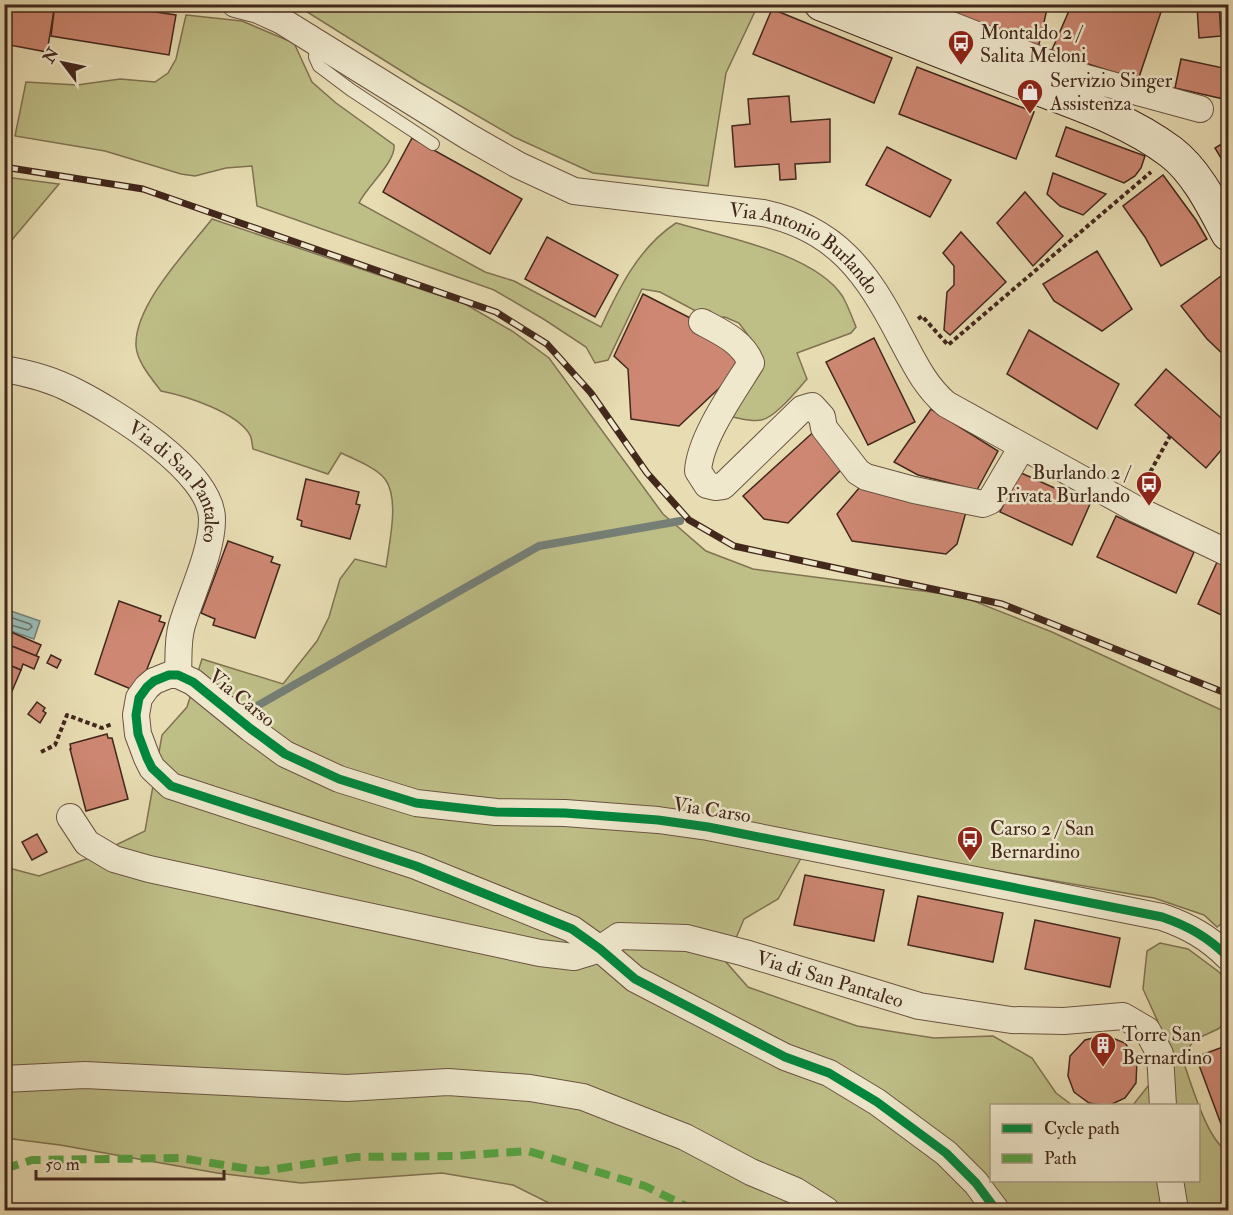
<svg xmlns="http://www.w3.org/2000/svg" width="1233" height="1215" viewBox="0 0 1233 1215" font-family="'IM FELL Double Pica',serif">
  <style>
    .green { fill: #bebe87; stroke: #807252; stroke-width: 1.5 }
    .water { fill: #97bab2; stroke: #757f76; stroke-width: 1.5 }
    .lines { fill: none; stroke-linecap: round; stroke-linejoin: round }
    .shore { stroke: #6c7067; stroke-width: 1.5 }
    .stream { stroke: #757f76; stroke-width: 8 }
    .building { fill: #cd8772; stroke: #42271c; stroke-width: 1.5 }
    .lane-casing { stroke: #6b5442; stroke-width: 14 }
    .street-casing { stroke: #6b5442; stroke-width: 28 }
    .secondary-casing { stroke: #42271c; stroke-width: 35 }
    .path { stroke: #42271c; stroke-width: 4; stroke-dasharray: 4.5 3; stroke-linecap: butt }
    .lane { stroke: #efe8cd; stroke-width: 12 }
    .street { stroke: #efe8cd; stroke-width: 26 }
    .secondary { stroke: #efe8cd; stroke-width: 33 }
    .rail-casing { stroke: #42271c; stroke-width: 7 }
    .rail { stroke: #efe8cd; stroke-width: 4.5; stroke-dasharray: 14; stroke-linecap: butt }
    .quiet { stroke: #55a341; stroke-width: 8; stroke-dasharray: 15 8; stroke-linecap: butt }
    .cycleway-casing { stroke: #efe8cd; stroke-width: 13 }
    .cycleway { stroke: #00873e; stroke-width: 9 }
    .labels { text-anchor: middle; dominant-baseline: central; stroke-width: 5; stroke-linejoin: round; paint-order: stroke }
    .poi-label { font-size: 20px; fill: #42271c; stroke: #efe8cd; text-anchor: start }
    .street-label { font-size: 20px; fill: #42271c; stroke: #efe8cd }
  </style>
  <rect width="100%" height="100%" fill="#e7dcb2"/>
  <filter id="stains"><feTurbulence type="fractalNoise" baseFrequency=".00333" numOctaves="4"/><feColorMatrix values="0 0 0 0 .2 0 0 0 0 .09 0 0 0 0 .02 0 0 0 .5 -.17"/></filter>
  <radialGradient id="worn" r=".72"><stop offset=".6" stop-color="#630" stop-opacity="0"/><stop offset="1" stop-color="#630" stop-opacity=".3"/></radialGradient>
  <g class="green">
    <polygon points="296,5 758,5 726,73 708,186 593,173 514,137 419,82"/>
    <path d="M186 15 242 21 294 43 312 82 336 103 394 145C396 162 367 186 359 203L485 272 514 281 601 327C619 288 639 247 676 223 722 236 816 254 843 297 848 306 852 317 856 327L851 333 797 353 807 379C798 389 775 418 761 420 752 422 740 418 732 417L753 342 739 323 725 317 709 318 660 292 642 289 608 360 595 363 586 347 545 320 494 290 257 206 252 166 226 168 195 176 181 174 105 151 15 136 26 82 77 85 120 79 155 82 168 73 176 59Z"/>
    <polygon points="5,177 59,184 5,248 4,177"/>
    <path d="M212 219 465 304 512 331 549 358 663 514 706 551 753 569 961 596 1052 632 1228 713V919L1217 927 1204 915 1154 898 812 839 778 899 744 919 726 962 748 987 857 1026 934 1038 993 1036 1032 1058 1056 1093 1072 1105 992 1106V1180H1198V1106L1133 1105 1152 1081 1158 1022 1143 989 1147 951 1160 943 1188 949 1219 972 1228 983V1020L1218 1029 1194 1040 1182 1058C1191 1082 1206 1139 1228 1152V1210H563L513 1185 442 1173 301 1183 217 1173 60 1145 5 1138V867L39 876 89 858 145 831 162 735 187 707 202 659 283 684 317 641 329 617 340 579 355 559 386 567C389 544 400 499 385 479 377 468 354 459 341 453L328 474 253 449C252 445 252 438 250 435 237 412 186 396 161 391 152 379 137 362 136 346 134 305 188 250 212 219Z"/>
  </g>
  <polygon class="water" points="5,609 40,621 34,639 5,629"/>
  <g class="lines">
    <polyline class="shore" points="4,615 30,624 32,627 28,630 4,623"/>
    <polyline class="stream" points="241,715 539,546 680,521"/>
  </g>
  <g class="building">
    <polygon points="4,4 55,4 47,52 4,44"/>
    <polygon points="55,4 100,4 176,15 169,55 51,36"/>
    <polygon points="919,4 962,4 970,7 971,4 1036,4 1047,9 1037,53"/>
    <polygon points="1072,4 1141,4 1161,12 1138,80 1051,52"/>
    <polygon points="1219,5 1221,36 1199,38 1197,6"/>
    <polygon points="772,9 892,58 874,103 753,54"/>
    <polygon points="1181,59 1228,69 1228,100 1175,88"/>
    <polygon points="917,67 1034,112 1016,159 899,114"/>
    <polygon points="4,84 11,85 6,108 4,109"/>
    <polygon points="789,96 791,122 830,119 830,162 795,164 796,179 780,180 779,164 735,167 732,126 750,124 748,99"/>
    <polygon points="1066,127 1145,156 1141,168 1135,176 1124,183 1056,156"/>
    <polygon points="412,138 522,199 490,254 383,192"/>
    <polygon points="1228,140 1228,170 1215,148"/>
    <polygon points="887,147 951,180 930,217 866,185"/>
    <polygon points="1053,173 1106,194 1083,215 1060,206 1047,194"/>
    <polygon points="1163,175 1196,220 1207,239 1161,266 1145,237 1123,206"/>
    <polygon points="1025,192 1063,236 1033,266 997,223"/>
    <polygon points="961,232 1006,282 950,335 944,330 947,292 954,285 954,266 943,253"/>
    <polygon points="547,237 618,275 595,317 525,279"/>
    <polygon points="1097,251 1132,309 1102,331 1054,301 1043,284"/>
    <polygon points="1225,273 1228,278 1228,359 1207,339 1181,306"/>
    <polygon points="643,294 716,331 747,362 679,426 631,419 628,369 614,356"/>
    <polygon points="1029,330 1119,384 1097,429 1007,374"/>
    <polygon points="874,338 915,422 868,445 826,362"/>
    <polygon points="1166,369 1228,424 1228,442 1206,468 1135,405"/>
    <polygon points="931,409 998,451 977,490 918,475 894,462"/>
    <polygon points="820,426 847,464 788,523 764,519 743,496"/>
    <polygon points="1019,472 1090,504 1072,545 1000,512"/>
    <polygon points="306,479 359,492 356,504 360,505 350,539 301,526 302,521 297,519"/>
    <polygon points="865,481 966,512 957,544 946,554 852,541 837,514"/>
    <polygon points="1116,516 1194,552 1176,593 1097,557"/>
    <polygon points="228,541 273,557 271,562 280,565 255,638 213,625 215,619 201,613"/>
    <polygon points="1218,560 1228,565 1228,618 1198,604"/>
    <polygon points="119,601 161,616 159,621 165,623 138,692 95,674"/>
    <polygon points="4,629 41,645 36,656 4,643"/>
    <polygon points="4,643 39,657 34,669 23,664 21,670 4,663"/>
    <polygon points="51,655 61,660 57,668 47,663"/>
    <polygon points="4,663 21,670 4,710"/>
    <polygon points="37,702 45,708 43,711 46,713 40,723 28,714"/>
    <polygon points="107,734 108,738 112,738 128,799 86,811 70,749 71,749 70,744"/>
    <polygon points="37,834 47,852 32,860 22,842"/>
    <polygon points="805,875 884,890 874,941 794,925"/>
    <polygon points="918,896 1003,913 993,962 908,945"/>
    <polygon points="1035,920 1120,938 1110,987 1025,969"/>
    <polygon points="1105,1035 1125,1043 1137,1060 1136,1083 1125,1098 1108,1106 1089,1103 1074,1092 1068,1076 1070,1056 1085,1040"/>
    <polygon points="1228,1045 1228,1131 1224,1132 1196,1057"/>
  </g>
  <g class="lines">
    <g class="lane-casing">
      <polyline id="lane" points="316,43 315,57 319,66 351,90 433,144"/>
    </g>
    <g class="street-casing">
      <g id="street">
        <path id="s1" d="M235 4 258 10 282 21 469 137 518 165 574 191 763 213C837 229 867 273 900 336 914 362 924 385 946 404L1136 509 1228 553"/>
        <polyline points="898,4 1086,78 1200,109"/>
        <path d="M702 322C721 332 743 342 751 363 733 392 700 438 698 471L707 485 715 487 723 486 802 409 812 406 822 417 824 428 858 472 866 477 914 490 983 504 990 501 1022 447"/>
        <path id="s2" d="M4 369C28 373 53 380 74 391 114 411 213 472 212 520 212 552 191 594 182 625 177 641 179 659 178 675"/>
        <path id="s3" d="M70 817 87 843 114 859 149 869 540 953 574 957 600 949 619 936 687 938 745 953 919 1006 1011 1020 1064 1021 1123 1016 1147 1030 1160 1054 1163 1106"/>
        <polyline points="4,1079 85,1075 347,1088 448,1082 530,1088 583,1097 685,1137 751,1172 796,1191 826,1210"/>
        <polyline points="1170,1180 1175,1210"/>
        <path d="M996 1210 976 1183 946 1153 877 1102 829 1073 785 1057 635 979 600 949 572 929 416 866 171 786 152 768 147 758 138 734 136 715 139 698 147 687 154 681 169 675H178L193 682 251 729 285 754 339 779 416 803 496 812 565 813 658 820 708 827 1162 917C1188 926 1208 937 1228 957"/>
      </g>
    </g>
    <g class="secondary-casing">
      <path id="secondary" d="M821 4C887 30 952 56 1018 81 1070 101 1126 118 1171 152 1197 172 1213 206 1228 234"/>
    </g>
    <g class="path">
      <polyline points="918,319 922,316 948,345 1151,172"/>
      <polyline points="1143,485 1170,436"/>
      <polyline points="41,752 55,745 67,715 102,728 112,724"/>
    </g>
    <use href="#lane" class="lane"/>
    <use href="#street" class="street"/>
    <use href="#secondary" class="secondary"/>
    <g class="rail-casing">
      <polyline id="rail" points="4,167 143,189 496,312 547,344 591,393 647,473 689,520 734,546 1002,604 1228,694"/>
    </g>
    <use href="#rail" class="rail"/>
    <polyline class="quiet" points="4,1169 32,1160 180,1158 262,1171 356,1157 455,1156 528,1151 645,1186 694,1210"/>
    <g class="cycleway-casing">
      <path id="cycleway" d="M996 1210 976 1183 946 1153 877 1102 829 1073 785 1057 635 979 600 949 572 929 416 866 171 786 152 768 147 758 138 734 136 715 139 698 147 687 154 681 169 675H178L193 682 251 729 285 754 339 779 416 803 496 812 565 813 658 820 708 827 1162 917C1188 926 1208 937 1228 957"/>
    </g>
    <use href="#cycleway" class="cycleway"/>
  </g>
  <defs>
    <g id="bus-pin" transform="scale(1.35)"><path d="M0 17L-7.5 6A9.5 9.5 0 1 1 7.5 6Z" fill="#8f2418" stroke="#efe8cd"/><path d="M-5-6H5V4H4V6H2V4H-2V6H-4V4H-5ZM-3.5-4V0h7V-4ZM-3.5 1.2v1.5H-2V1.2ZM2 1.2v1.5H3.5V1.2Z" fill="#fff"/></g>
    <g id="shop-pin" transform="scale(1.35)"><path d="M0 17L-7.5 6A9.5 9.5 0 1 1 7.5 6Z" fill="#8f2418" stroke="#efe8cd"/><path d="M-5-2.5h2.3a2.7 3.5 0 0 1 5.4 0H5L5.5 6h-11ZM-1.5-2.5h3a1.5 2.3 0 0 0-3 0Z" fill="#fff"/></g>
    <g id="building-pin" transform="scale(1.35)"><path d="M0 17L-7.5 6A9.5 9.5 0 1 1 7.5 6Z" fill="#8f2418" stroke="#efe8cd"/><path d="M-4-6H4V6H1V3H-1V6H-4ZM-2.5-4.3h1.7v1.8h-1.7ZM.8-4.3h1.7v1.8H.8ZM-2.5-1h1.7V.8h-1.7ZM.8-1h1.7V.8H.8Z" fill="#fff"/></g>
  </defs>
  <g fill-rule="evenodd">
    <use href="#bus-pin" x="961" y="43"/>
    <use href="#shop-pin" x="1030" y="92"/>
    <use href="#bus-pin" x="1149" y="484"/>
    <use href="#bus-pin" x="970" y="839"/>
    <use href="#building-pin" x="1103" y="1045"/>
  </g>
  <g class="labels">
    <g class="poi-label">
      <text x="980" y="32">Montaldo 2 /<tspan x="980" dy="23">Salita Meloni</tspan></text>
      <text x="1050" y="80">Servizio Singer<tspan x="1050" dy="23">Assistenza</tspan></text>
      <text x="1130" y="472" text-anchor="end">Burlando 2 /<tspan x="1130" dy="23">Privata Burlando</tspan></text>
      <text x="990" y="828">Carso 2 / San<tspan x="990" dy="23">Bernardino</tspan></text>
      <text x="1122" y="1034">Torre San<tspan x="1122" dy="23">Bernardino</tspan></text>
    </g>
    <g class="street-label">
      <text stroke="none"><textPath href="#s1" startOffset="632">Via Antonio Burlando</textPath></text>
      <text stroke="none"><textPath href="#s2" startOffset="216">Via di San Pantaleo</textPath></text>
      <text transform="translate(242 698) rotate(39)">Via Carso</text>
      <text transform="translate(712 810) rotate(9)">Via Carso</text>
      <text stroke="none"><textPath href="#s3" startOffset="800">Via di San Pantaleo</textPath></text>
    </g>
  </g>
  <rect width="1233" height="1215" fill="none" stroke="#e7dcb2" stroke-width="24"/>
  <rect x="6" y="6" width="1221" height="1203" fill="none" stroke="#42271c" stroke-width="3"/>
  <rect x="12" y="12" width="1209" height="1191" fill="none" stroke="#42271c" stroke-width="1.5"/>
  <rect x="990" y="1104" width="210" height="78" fill="#efe8cd" stroke="#aa9b86" stroke-width="1.5"/>
  <rect x="1002" y="1124" width="30" height="9" fill="#00873e" stroke="#aa9b86" stroke-width="1.5"/>
  <text x="1044" y="1134" font-size="18" fill="#42271c">Cycle path</text>
  <rect x="1002" y="1154" width="30" height="9" fill="#55a341" stroke="#aa9b86" stroke-width="1.5"/>
  <text x="1044" y="1164" font-size="18" fill="#42271c">Path</text>
  <g transform="translate(63 63) rotate(302)" stroke="#efe8cd" stroke-width="4.5" paint-order="stroke">
  <path d="M0-4.5L10 22L0 15L-10 22Z" fill="#42271c"/>
  <text y="-9" font-size="16" font-weight="bold" text-anchor="middle" fill="#42271c">N</text>
  </g>
  <path d="M36 1170v9h188v-9" fill="none" stroke="#42271c" stroke-width="3"/>
  <text x="45" y="1170" font-size="18" fill="#42271c" stroke="#efe8cd" stroke-width="4.5" paint-order="stroke">50 m</text>
  <rect width="100%" height="100%" filter="url(#stains)"/>
  <rect width="100%" height="100%" fill="url(#worn)"/>
</svg>
